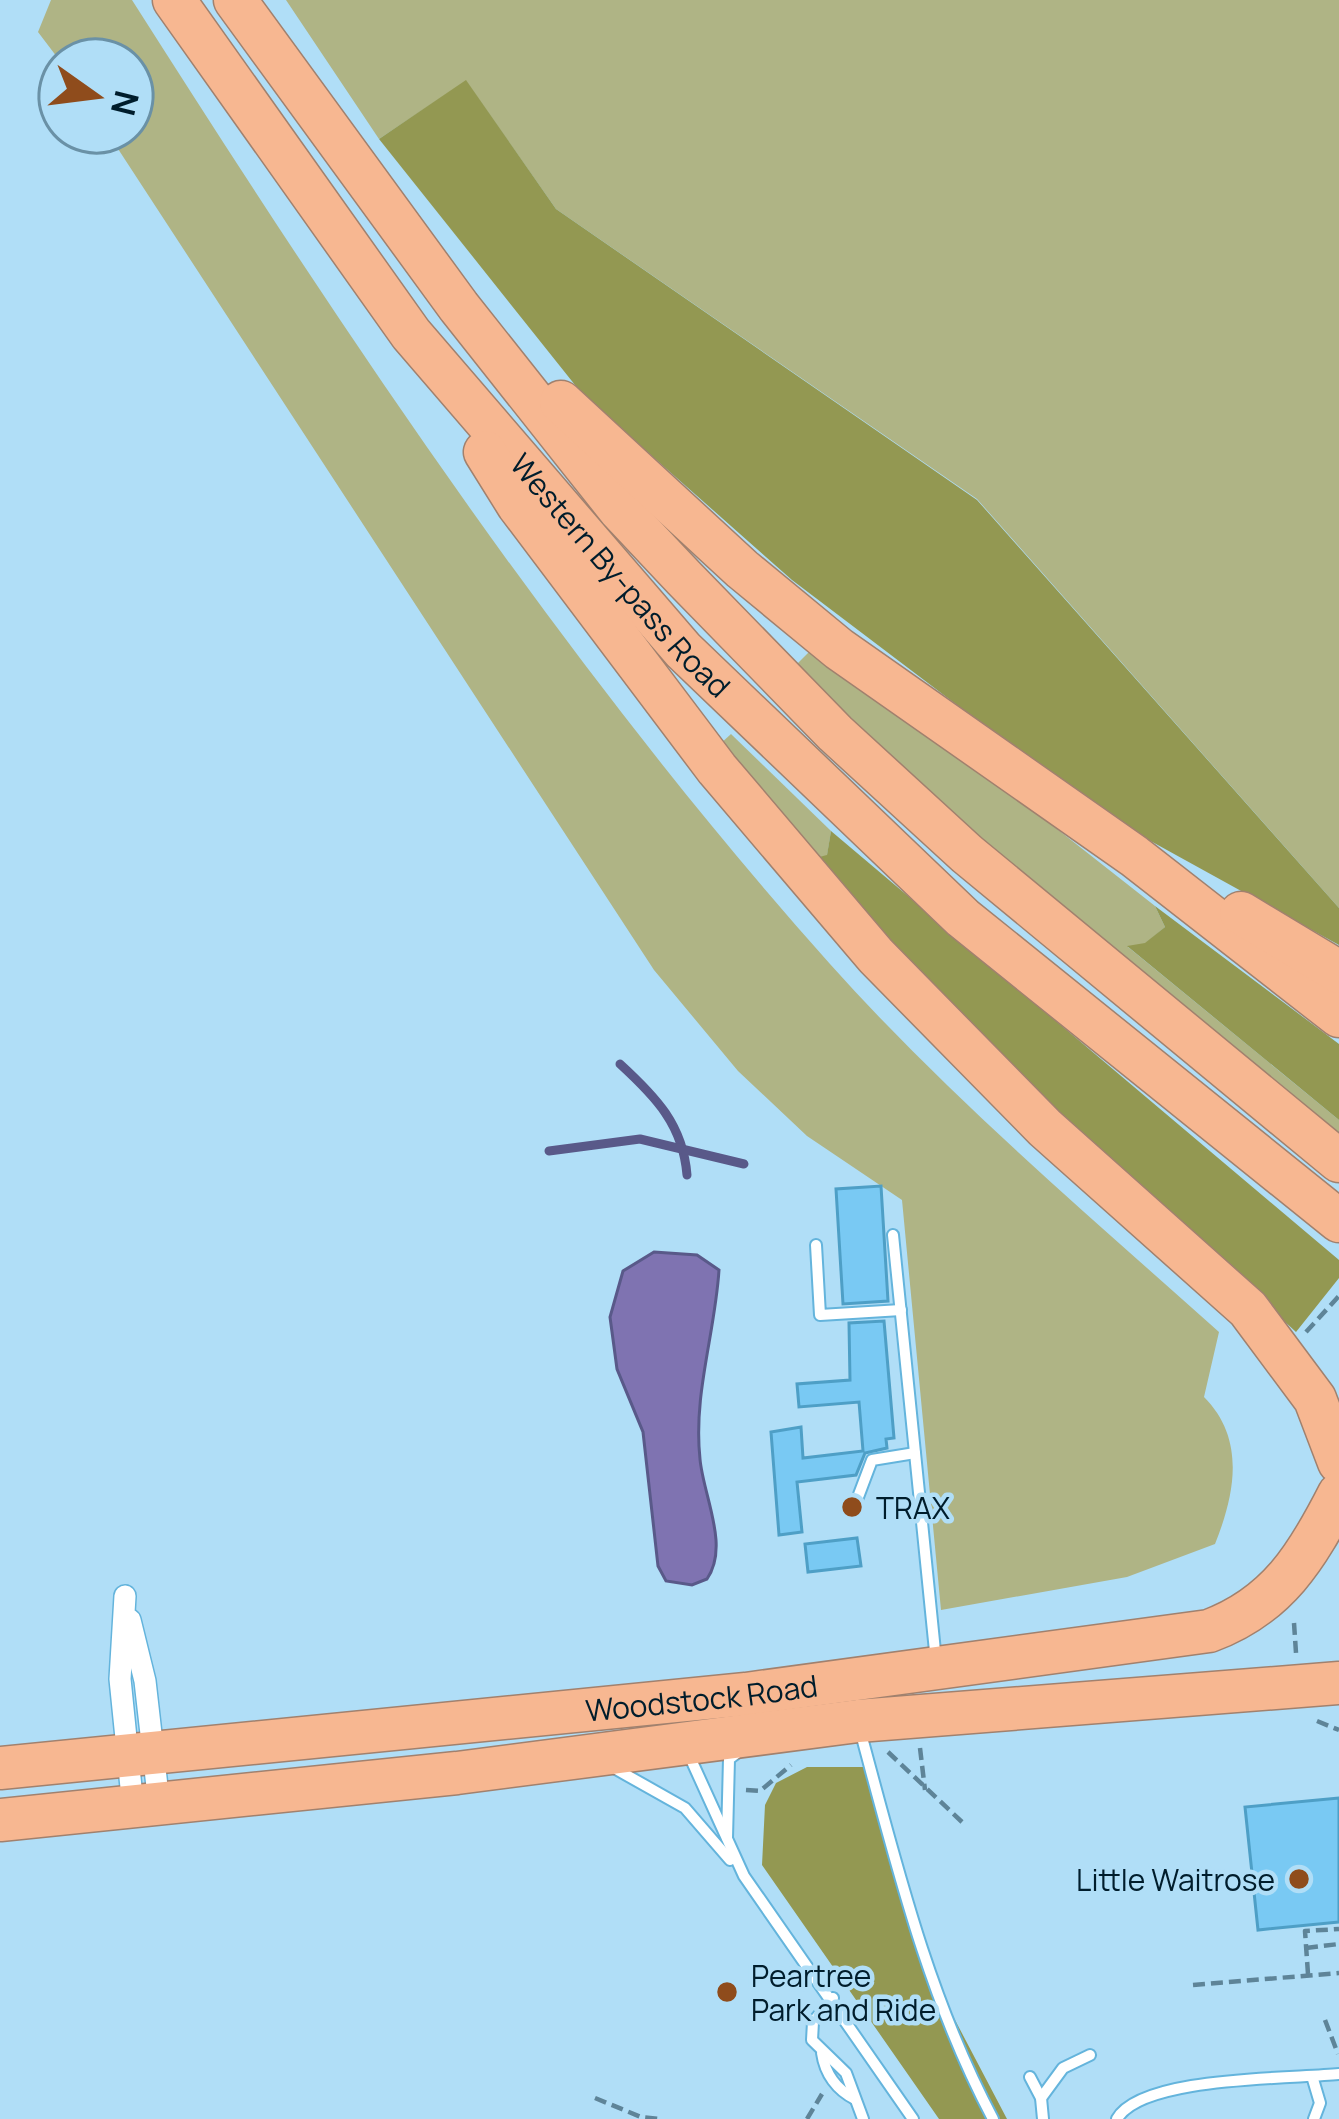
<svg xmlns="http://www.w3.org/2000/svg" width="1339" height="2119" viewBox="0 0 1339 2119" font-family="Manrope,sans-serif">
  <style>
    .green { fill: #afb485 }
    .forest { fill: #939852 }
    .water { fill: #7f73b1; stroke: #595989; stroke-width: 3 }
    .lines { fill: none; stroke-linecap: round; stroke-linejoin: round }
    .stream { stroke: #595989; stroke-width: 9 }
    .building { fill: #79c9f3; stroke: #4e9fc6; stroke-width: 3 }
    .lane-casing { stroke: #64b4dc; stroke-width: 14 }
    .street-casing { stroke: #64b4dc; stroke-width: 24 }
    .highway-casing { stroke: #a1816e; stroke-width: 45 }
    .path { stroke: #5e8498; stroke-width: 4.5; stroke-dasharray: 12 6; stroke-linecap: butt }
    .lane { stroke: #fff; stroke-width: 10 }
    .street { stroke: #fff; stroke-width: 21 }
    .highway { stroke: #f7b791; stroke-width: 42 }
    .poi-dot { fill: #8f4c1c; stroke: #b0def7; stroke-width: 4.5 }
    .labels { text-anchor: middle; dominant-baseline: central; stroke-width: 9; stroke-linejoin: round; paint-order: stroke }
    .street-label { font-size: 30px; fill: #001d2c; stroke: #b0def7 }
    .poi-label { font-size: 30px; fill: #001d2c; stroke: #b0def7; text-anchor: start }
  </style>
  <rect width="100%" height="100%" fill="#b0def7"/>
  <g class="green">
    <path d="M51 0H132C345 335 565 667 830 964 949 1097 1086 1213 1219 1332L1204 1397C1246 1439 1235 1494 1215 1544L1127 1577 941 1610 902 1200 807 1136 738 1071 654 970 107 132H132V60L60 61 38 32Z"/>
    <polygon points="286,0 1339,0 1339,908 977,499 556,209 466,81 379,139"/>
    <polygon points="815,646 931,730 1155,906 1165,927 1145,944 1128,947 1339,1120 1339,1134 1144,983 972,835 796,665"/>
    <polygon points="731,734 831,831 827,856 814,858 719,745"/>
  </g>
  <g class="forest">
    <polygon points="466,80 556,209 977,500 1339,908 1339,945 1098,812 792,580 583,395 379,139"/>
    <polygon points="831,831 1339,1260 1339,1278 1296,1332 991,1050 815,858 827,855"/>
    <polygon points="1155,906 1339,1044 1339,1120 1127,946 1145,943 1165,927"/>
    <polygon points="807,1767 864,1767 924,1961 1007,2119 939,2119 762,1865 765,1805 776,1783"/>
  </g>
  <path class="water" d="M654 1252 697 1255 719 1270C715 1334 693 1394 700 1459 703 1495 730 1546 707 1579L692 1585 666 1581 658 1566 643 1432 617 1369 610 1317 623 1271Z"/>
  <g class="lines">
    <g class="stream">
      <path d="M620 1064C656 1097 683 1125 687 1175"/>
      <polyline points="549,1151 640,1139 744,1164"/>
    </g>
  </g>
  <g class="building">
    <polygon points="881,1186 888,1301 843,1304 836,1189"/>
    <polygon points="884,1321 894,1438 886,1439 887,1448 865,1453 856,1475 797,1482 802,1532 779,1535 771,1432 801,1427 803,1458 863,1451 859,1402 799,1407 797,1384 850,1380 849,1323"/>
    <polygon points="857,1538 861,1566 808,1572 805,1544"/>
    <polygon points="1339,1798 1339,1922 1258,1930 1245,1807"/>
  </g>
  <g class="lines">
    <g class="lane-casing">
      <g id="lane">
        <polyline points="893,1235 936,1661"/>
        <polyline points="816,1245 820,1315 901,1310"/>
        <polyline points="852,1513 872,1460 915,1453"/>
        <path d="M860 1730C896 1863 928 1997 993 2119"/>
        <polyline points="689,1755 744,1876 913,2119"/>
        <polyline points="614,1768 685,1808 730,1860"/>
        <polyline points="727,1838 729,1759 737,1753"/>
        <polyline points="833,1998 813,2022 812,2040 846,2073 863,2119"/>
        <path d="M822 2053C825 2074 837 2090 855 2099"/>
        <polyline points="1312,2076 1320,2103 1314,2119"/>
        <polyline points="1030,2077 1041,2098 1043,2119"/>
        <polyline points="1041,2098 1063,2068 1090,2055"/>
        <path d="M1117 2119C1141 2076 1290 2079 1339 2074"/>
      </g>
    </g>
    <g class="street-casing">
      <g id="street">
        <polyline points="125,1596 120,1679 133,1807"/>
        <polyline points="130,1620 145,1681 159,1804"/>
      </g>
    </g>
    <g class="highway-casing">
      <g id="highway">
        <path id="s1" d="M174 0 411 334 683 650 963 918 1339 1221"/>
        <polyline points="235,0 459,307 619,509 684,578 835,733 967,854 1339,1161"/>
        <polyline points="561,402 742,569 839,649 1134,856 1339,1016"/>
        <polyline points="485,452 518,505 717,769 876,956 1045,1128 1248,1309 1315,1399 1339,1462"/>
        <polyline points="1241,913 1339,972"/>
        <path id="s2" d="M0 1768 746 1694 1209 1631C1277 1606 1307 1557 1339 1494"/>
        <polyline points="0,1820 457,1773 858,1721 1339,1683"/>
      </g>
    </g>
    <g class="path">
      <polyline points="1306,1332 1339,1296"/>
      <polyline points="1294,1623 1296,1653"/>
      <polyline points="1317,1721 1339,1730"/>
      <polyline points="920,1748 925,1790"/>
      <polyline points="888,1752 962,1822"/>
      <polyline points="746,1790 760,1791 791,1765"/>
      <polyline points="1306,1948 1339,1944"/>
      <polyline points="1308,1974 1305,1931 1339,1929"/>
      <polyline points="1193,1985 1339,1973"/>
      <polyline points="1325,2020 1338,2054"/>
      <polyline points="595,2098 641,2117 661,2119"/>
      <polyline points="807,2119 822,2094"/>
    </g>
    <use href="#lane" class="lane"/>
    <use href="#street" class="street"/>
    <use href="#highway" class="highway"/>
  </g>
  <g class="poi-dot">
    <circle cx="852" cy="1507" r="12"/>
    <circle cx="1299" cy="1879" r="12"/>
    <circle cx="727" cy="1992" r="12"/>
  </g>
  <g class="labels">
    <g class="street-label">
      <text stroke="none"><textPath href="#s1" startOffset="729">Western By-pass Road</textPath></text>
      <text stroke="none"><textPath href="#s2" startOffset="705">Woodstock Road</textPath></text>
    </g>
    <g class="poi-label">
      <text x="876" y="1507">TRAX</text>
      <text x="1275" y="1879" text-anchor="end">Little Waitrose</text>
      <text x="751" y="1975">Peartree<tspan x="751" dy="34">Park and Ride</tspan></text>
    </g>
  </g>
  <g transform="translate(96 96) rotate(104)"><circle r="57" fill="#b0def7" stroke="#6a91a6" stroke-width="3"/>
  <path d="M0-9L21 45L0 30L-21 45Z" fill="#8f4c1c"/>
  <text y="-18" font-size="33" font-weight="bold" text-anchor="middle" fill="#001d2c">N</text>
  </g>
</svg>
